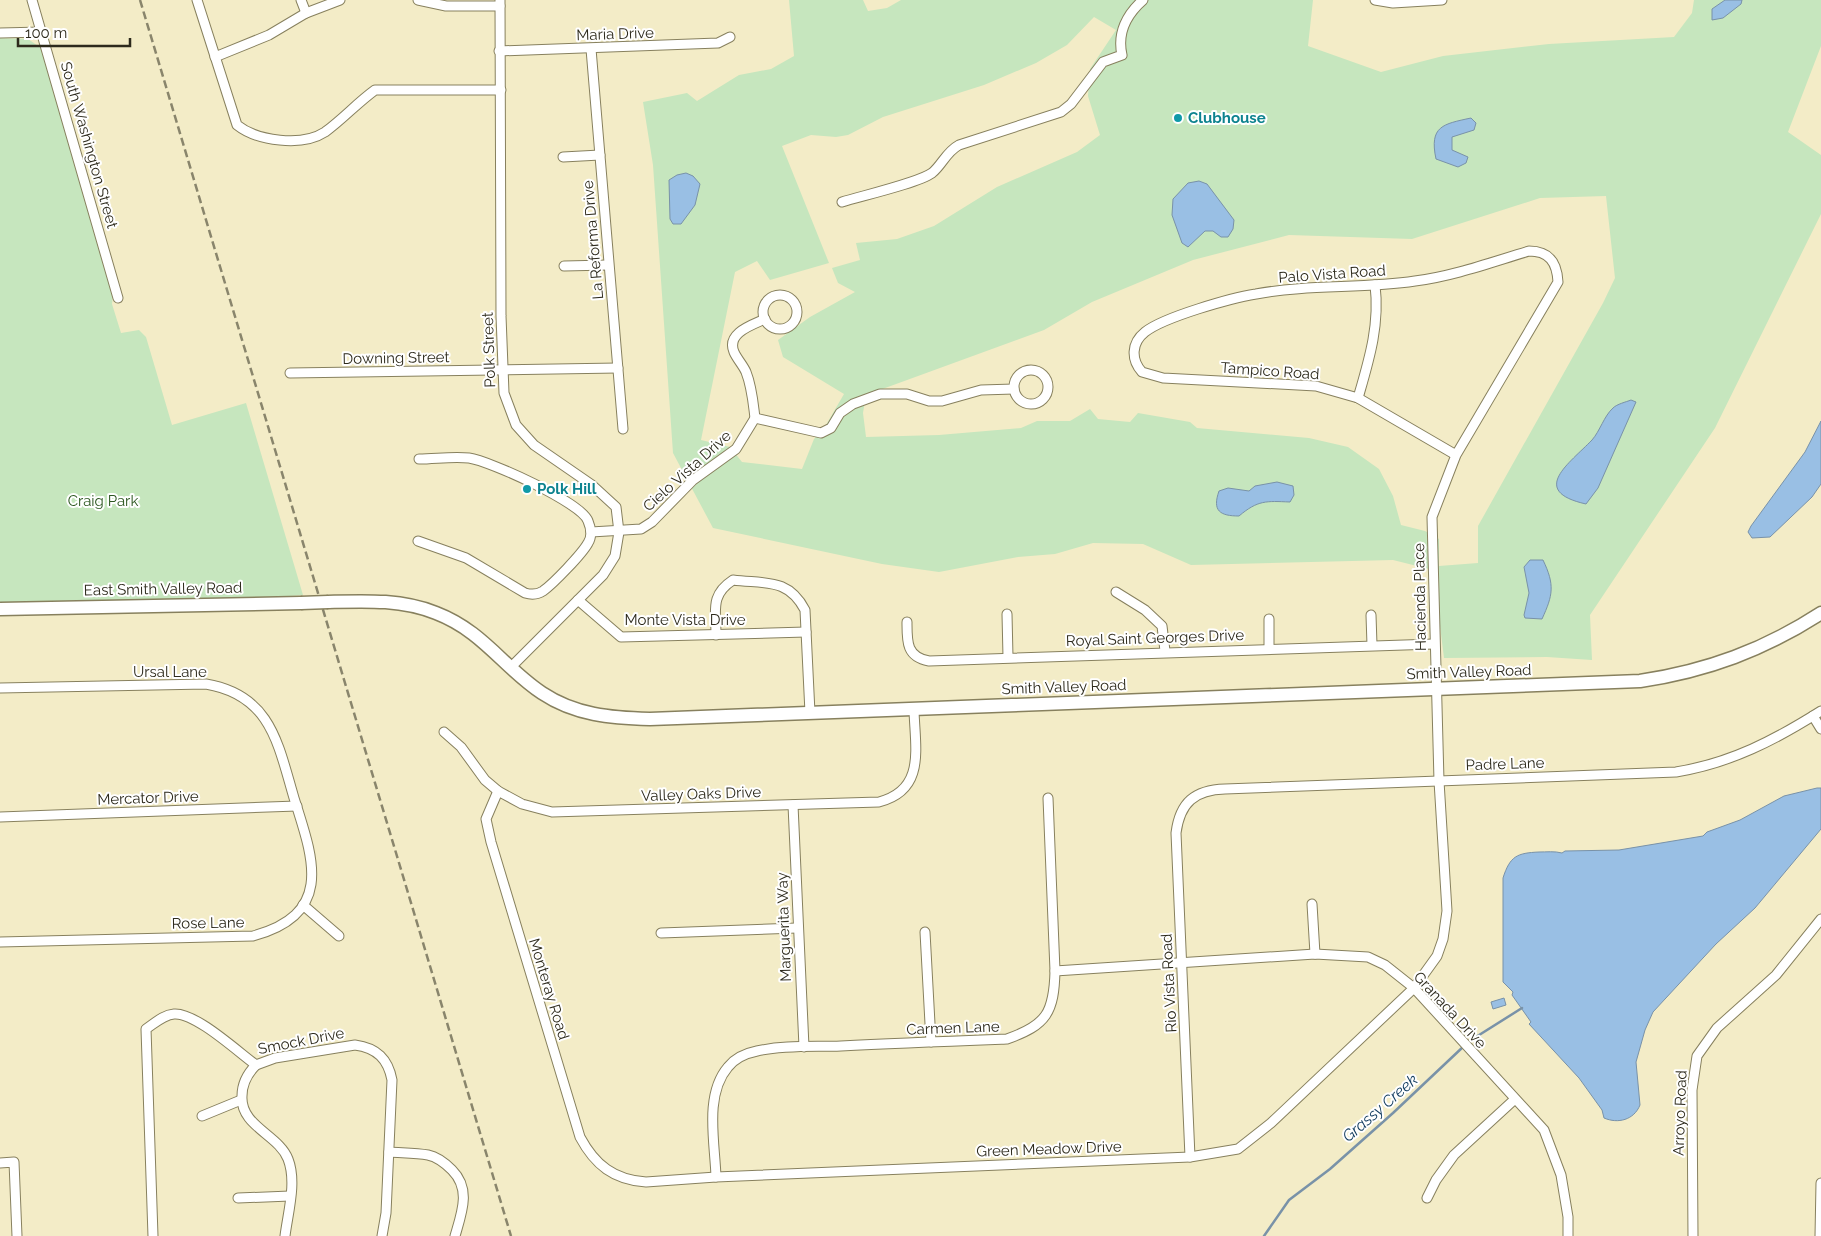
<svg xmlns="http://www.w3.org/2000/svg" width="1821" height="1236" viewBox="0 0 1821 1236" font-family="Raleway,sans-serif">
  <style>
    .green { fill: #c6e6be; fill-rule: evenodd }
    .water { fill: #99bfe4; stroke: #7992a8 }
    .lines { fill: none; stroke-linecap: round; stroke-linejoin: round }
    .stream { stroke: #7992a8; stroke-width: 2.5 }
    .minor-casing { stroke: #87805e; stroke-width: 11 }
    .secondary-casing { stroke: #87805e; stroke-width: 15 }
    .minor { stroke: #fff; stroke-width: 9 }
    .secondary { stroke: #fff; stroke-width: 12 }
    .rail { stroke: #89856c; stroke-width: 2.5; stroke-dasharray: 8 4; stroke-linecap: butt }
    .secondary-bridge-casing { stroke: #87805e; stroke-width: 15; stroke-linecap: butt }
    .secondary-bridge { stroke: #fff; stroke-width: 12 }
    .culture-dot { fill: #0f9aa8; stroke: #fff; stroke-width: 2 }
    .labels { text-anchor: middle; dominant-baseline: central; stroke-width: 4; stroke-linejoin: round; paint-order: stroke }
    .street-label { font-size: 15px; fill: #2d2a1c; stroke: #fff }
    .culture-label { font-size: 15px; font-weight: bold; fill: #0d838f; stroke: #fff; text-anchor: start }
    .park-label { font-size: 15px; fill: #2c5720; stroke: #fff }
    .water-label { font-size: 16px; font-style: italic; fill: #133d60; stroke: #fff }
  </style>
  <rect width="100%" height="100%" fill="#f3ecc7"/>
  <g class="green">
    <path d="M789 0H863L868 11 887 8 901 0H1313L1308 46 1381 72 1443 56 1549 44 1674 37 1692 13 1694 0H1821V46L1788 132 1821 155V214L1715 428 1590 615 1592 660 1547 657 1444 658 1433 570 1393 560 1191 565 1143 544 1093 543 1055 554 1018 557 939 572 882 564 713 528 673 453 653 165 643 102 687 93 697 101 739 75 771 69 794 56ZM1094 17 1116 30 1090 69 1088 96 1100 135 1077 152 997 187 934 226 897 239 856 243 860 260 832 268 838 283 855 292 810 317 778 340 783 357 844 394 826 425 814 439 802 469 742 462 730 447 701 440 735 272 757 261 770 280 829 263 782 146 811 135 836 137 848 135 883 117 984 85 1036 63 1067 45ZM1606 196 1615 278 1603 303 1478 526V563L1439 566V539L1425 531 1401 525 1393 496 1379 469 1348 447 1309 438 1197 428 1190 422 1138 413 1130 422 1098 419 1090 409 1070 421H1037L1021 428 939 435 866 437 863 413 866 395 1044 330 1092 302 1193 260 1289 235 1412 239 1540 198Z"/>
    <polygon points="0,38 28,39 41,48 113,295 112,304 121,333 139,330 146,337 172,425 246,403 303,595 219,602 0,604"/>
  </g>
  <g class="water">
    <polygon points="1725,0 1742,0 1741,4 1723,18 1712,20 1712,9"/>
    <path d="M1471 118 1476 123 1474 130 1452 137V150L1468 157 1466 163 1458 167 1436 159C1429 126 1443 124 1471 118Z"/>
    <polygon points="686,173 693,176 700,184 695,205 681,224 673,224 670,219 669,180 677,175"/>
    <polygon points="1199,181 1207,184 1234,220 1233,229 1228,237 1221,237 1213,231 1205,231 1188,247 1182,243 1172,215 1173,199 1188,183"/>
    <path d="M1631 400 1636 402 1598 488 1586 504C1528 491 1570 463 1592 440 1600 431 1604 416 1613 408 1617 404 1626 402 1631 400Z"/>
    <polygon points="1821,421 1821,484 1812,497 1770,537 1752,538 1748,532 1751,526 1805,452"/>
    <path d="M1277 482 1293 486 1294 495 1290 502C1266 501 1258 500 1239 516 1220 516 1212 511 1219 491L1228 488 1249 491 1255 486Z"/>
    <path d="M1530 560H1543C1555 585 1553 595 1542 619L1525 618 1524 615 1529 593 1524 567Z"/>
    <path d="M1817 788H1821V829L1755 908 1716 944 1653 1012 1645 1030 1636 1062 1640 1105C1634 1120 1618 1124 1604 1118L1602 1110 1579 1078 1529 1024 1531 1022 1512 995 1513 992 1503 982V878C1510 856 1517 853 1539 852 1546 852 1555 851 1562 853L1565 851 1619 850 1703 836 1707 832 1740 820 1784 796Z"/>
    <polygon points="1504,998 1506,1005 1493,1009 1491,1002"/>
  </g>
  <g class="lines">
    <g class="stream">
      <polyline points="1468,1042 1522,1008"/>
      <polyline points="1264,1236 1289,1200 1330,1169 1393,1113 1464,1046"/>
    </g>
    <g class="minor-casing">
      <g id="minor">
        <polyline points="32,0 118,298"/>
        <path d="M197 0 237 125C257 141 302 147 325 132 343 119 357 103 375 90H501"/>
        <polyline points="301,0 306,13"/>
        <polyline points="418,0 446,6 500,6"/>
        <polyline points="500,0 501,316 504,393 516,425 534,445 592,485 616,507 619,532 615,556 603,575 511,667"/>
        <polyline points="1375,0 1393,3 1442,0"/>
        <polyline points="0,33 42,32"/>
        <polyline points="591,49 623,429"/>
        <polyline points="499,51 718,43 730,37"/>
        <polyline points="215,57 269,35 306,13 340,0"/>
        <polyline points="563,157 600,155"/>
        <path d="M842 202C861 196 918 183 932 173 942 165 946 152 959 145L1061 112 1071 104 1103 62 1122 55C1117 33 1127 14 1143 0"/>
        <polyline points="564,266 608,265"/>
        <circle cx="780" cy="312" r="17"/>
        <circle cx="1031" cy="387" r="17"/>
        <polyline points="290,373 618,368"/>
        <path d="M1358 398C1369 360 1380 325 1375 285"/>
        <path d="M755 418C753 402 752 387 746 372 743 365 737 359 734 352 726 333 752 325 765 319"/>
        <polyline points="591,532 641,529 652,522 693,480 736,449 755,418 821,433 831,428 840,413 853,404 880,394 907,394 929,401 942,401 981,390 1014,389"/>
        <path d="M418 541 466 558 525 593C532 595 537 595 543 591 553 584 582 554 588 543 592 537 591 528 588 521 582 503 490 461 469 458 453 456 435 459 419 459"/>
        <polyline points="1116,592 1145,610 1162,626 1165,651"/>
        <polyline points="578,600 621,637 806,632"/>
        <polyline points="1007,614 1008,657"/>
        <polyline points="1371,615 1372,645"/>
        <polyline points="1269,619 1269,648"/>
        <path d="M907 622C907 641 906 657 929 661L1434 644"/>
        <path d="M716 635C716 610 710 595 733 580 766 584 788 578 805 610L810 713"/>
        <path d="M0 688 206 684C271 695 278 744 294 798 313 858 335 914 253 936L0 942"/>
        <polyline points="1813,716 1821,729"/>
        <path d="M444 732 461 747 485 780 498 791 522 804 552 812 879 802C926 790 915 748 914 710"/>
        <path d="M498 791 486 819 491 842 580 1137C595 1165 614 1180 646 1182L716 1177 1190 1157 1238 1149 1271 1123 1414 988 1437 956 1443 939 1447 911 1439 781 1432 517 1456 455 1558 282C1557 262 1549 251 1529 251 1492 262 1454 276 1415 281 1362 289 1309 284 1256 294 1231 298 1164 317 1145 332 1131 343 1131 360 1142 372L1163 378 1316 386 1358 398 1456 455"/>
        <polyline points="793,805 804,1047"/>
        <polyline points="0,817 297,806"/>
        <polyline points="1312,904 1315,954"/>
        <polyline points="303,905 339,936"/>
        <polyline points="925,932 931,1042"/>
        <polyline points="661,933 797,928"/>
        <polyline points="1055,971 1315,954 1368,957 1385,965 1414,988 1544,1130 1561,1175 1568,1217 1568,1236"/>
        <path d="M256 1065C247 1074 242 1083 242 1096 240 1126 279 1135 288 1159 297 1182 288 1212 285 1236"/>
        <polyline points="202,1116 241,1100"/>
        <path d="M389 1152C402 1153 416 1153 428 1155 438 1157 445 1163 452 1170 471 1189 462 1212 455 1236"/>
        <path d="M1190 1157 1176 833C1180 802 1195 790 1225 789L1676 772C1731 763 1775 740 1821 711"/>
        <polyline points="0,1163 14,1162 17,1236"/>
        <path d="M716 1177C715 1143 704 1095 728 1067 735 1058 747 1053 757 1051 784 1045 814 1047 841 1046 896 1043 952 1041 1007 1039 1047 1025 1054 1012 1055 971L1048 798"/>
        <polyline points="238,1198 290,1196"/>
        <polyline points="1427,1198 1436,1180 1454,1155 1515,1099"/>
        <path d="M153 1236 146 1029C155 1023 163 1015 174 1014 195 1012 238 1052 256 1065L275 1058 355 1045C377 1048 388 1059 392 1080L386 1213 382 1236"/>
        <polyline points="1693,1236 1692,1090 1697,1056 1717,1028 1776,975 1821,919"/>
        <polyline points="1820,1236 1821,1183"/>
      </g>
    </g>
    <g class="secondary-casing">
      <g id="secondary">
        <path d="M328 602C364 601 401 599 436 613 483 631 503 667 542 693 575 715 611 718 650 719L1640 681C1707 671 1764 650 1821 613"/>
        <polyline points="0,609 301,603"/>
      </g>
    </g>
    <use href="#minor" class="minor"/>
    <use href="#secondary" class="secondary"/>
    <polyline class="rail" points="140,0 511,1236"/>
    <g class="secondary-bridge-casing">
      <polyline id="secondary-bridge" points="301,603 328,602"/>
    </g>
    <use href="#secondary-bridge" class="secondary-bridge"/>
  </g>
  <g class="culture-dot">
    <circle cx="1178" cy="118" r="5"/>
    <circle cx="527" cy="489" r="5"/>
  </g>
  <g class="labels">
    <g class="street-label">
      <text transform="translate(615 34) rotate(-2)">Maria Drive</text>
      <text transform="translate(89 145) rotate(74)">South Washington Street</text>
      <text transform="translate(593 240) rotate(-95)">La Reforma Drive</text>
      <text transform="translate(1332 274) rotate(-4)">Palo Vista Road</text>
      <text transform="translate(489 350) rotate(-92)">Polk Street</text>
      <text transform="translate(396 358) rotate(-1)">Downing Street</text>
      <text transform="translate(1270 371) rotate(4)">Tampico Road</text>
      <text transform="translate(687 471) rotate(-42)">Cielo Vista Drive</text>
      <text transform="translate(163 589) rotate(-1)">East Smith Valley Road</text>
      <text transform="translate(1420 597) rotate(-91)">Hacienda Place</text>
      <text x="685" y="620">Monte Vista Drive</text>
      <text transform="translate(1155 638) rotate(-2)">Royal Saint Georges Drive</text>
      <text x="170" y="672">Ursal Lane</text>
      <text transform="translate(1469 672) rotate(-2)">Smith Valley Road</text>
      <text transform="translate(1064 687) rotate(-2)">Smith Valley Road</text>
      <text transform="translate(1505 764) rotate(-2)">Padre Lane</text>
      <text transform="translate(701 794) rotate(-2)">Valley Oaks Drive</text>
      <text transform="translate(148 798) rotate(-2)">Mercator Drive</text>
      <text transform="translate(208 923) rotate(-1)">Rose Lane</text>
      <text transform="translate(784 927) rotate(-92)">Marguerita Way</text>
      <text transform="translate(1169 983) rotate(-93)">Rio Vista Road</text>
      <text transform="translate(549 989) rotate(73)">Monteray Road</text>
      <text transform="translate(1450 1010) rotate(47)">Granada Drive</text>
      <text transform="translate(953 1028) rotate(-2)">Carmen Lane</text>
      <text transform="translate(301 1041) rotate(-11)">Smock Drive</text>
      <text transform="translate(1680 1113) rotate(-88)">Arroyo Road</text>
      <text transform="translate(1049 1149) rotate(-2)">Green Meadow Drive</text>
    </g>
    <g class="culture-label">
      <text x="1188" y="118">Clubhouse</text>
      <text x="537" y="489">Polk Hill</text>
    </g>
    <g class="park-label">
      <text x="103" y="501">Craig Park</text>
    </g>
    <g class="water-label">
      <text transform="translate(1380 1108) rotate(-41)">Grassy Creek</text>
    </g>
  </g>
  <path d="M18 38v8h112v-8" fill="none" stroke="#2d2a1c" stroke-width="2.5"/>
  <text x="25" y="38" font-size="15" fill="#2d2a1c" stroke="#ffffff" stroke-width="4" paint-order="stroke">100 m</text>
</svg>
